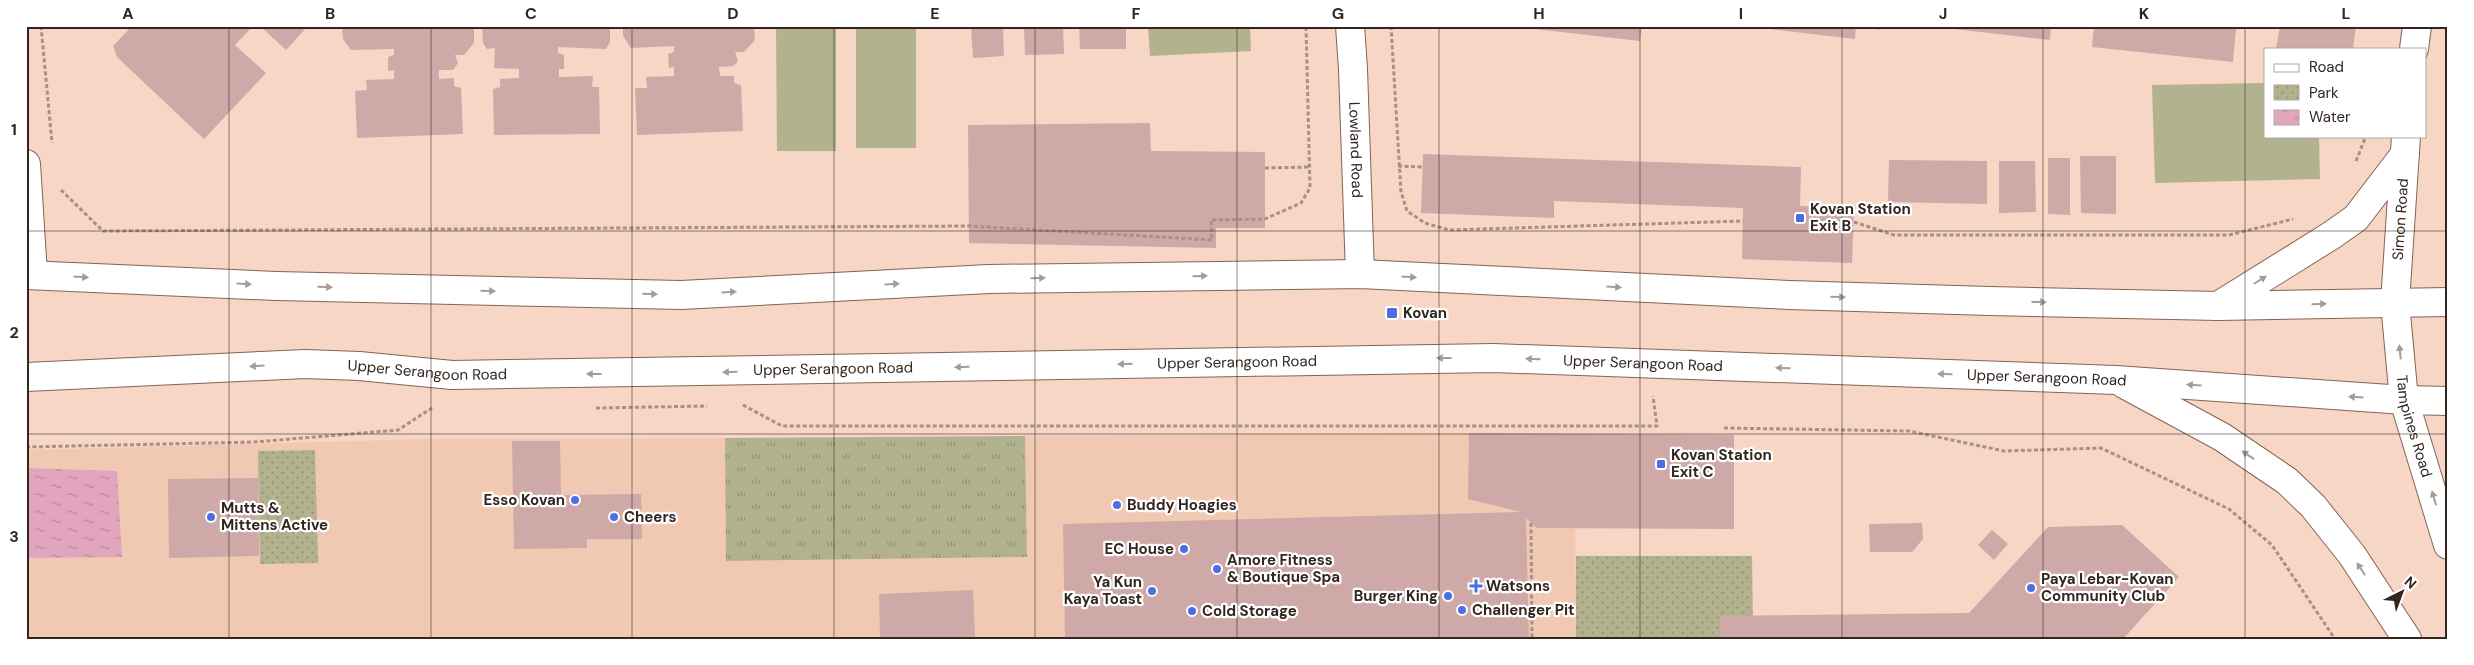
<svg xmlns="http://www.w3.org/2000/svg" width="2474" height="665" viewBox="0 0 2474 665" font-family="'DM Sans',sans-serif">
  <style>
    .built { fill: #f1c9b3 }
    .grass { fill: url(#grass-tufts) }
    .park { fill: url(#park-dots) }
    .garden { fill: #b3b28f }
    .water { fill: url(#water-ripples) }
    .building { fill: #cea9a7 }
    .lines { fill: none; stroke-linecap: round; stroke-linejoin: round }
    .minor-casing { stroke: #826555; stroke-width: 30 }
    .primary-casing { stroke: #826555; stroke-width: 30 }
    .path { stroke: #a89083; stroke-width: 3; stroke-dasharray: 4 2.5; stroke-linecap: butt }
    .minor { stroke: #fff; stroke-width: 28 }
    .primary { stroke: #fff; stroke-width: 28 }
    .oneway { fill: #a39d9a }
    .grid { fill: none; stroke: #32261f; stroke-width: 1; stroke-opacity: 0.55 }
    .poi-dot { fill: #4d6ee2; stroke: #fff; stroke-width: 2 }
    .labels { text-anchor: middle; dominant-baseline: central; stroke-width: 4.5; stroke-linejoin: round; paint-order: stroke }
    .street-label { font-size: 15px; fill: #32261f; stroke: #fff }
    .poi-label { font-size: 15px; font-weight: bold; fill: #32261f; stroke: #fff; text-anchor: start }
    .neatline { fill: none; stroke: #32261f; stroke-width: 2 }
    .grid-label { font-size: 16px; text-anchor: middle; font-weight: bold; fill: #32261f }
  </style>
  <defs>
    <pattern id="grass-tufts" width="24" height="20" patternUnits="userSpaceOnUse" patternTransform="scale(1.25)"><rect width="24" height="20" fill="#b3b28f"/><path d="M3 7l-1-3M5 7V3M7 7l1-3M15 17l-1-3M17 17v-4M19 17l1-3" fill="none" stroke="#929174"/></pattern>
    <pattern id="park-dots" width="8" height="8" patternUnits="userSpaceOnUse" patternTransform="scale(1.25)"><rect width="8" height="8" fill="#b3b28f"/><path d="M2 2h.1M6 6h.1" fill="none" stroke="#929174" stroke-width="1.8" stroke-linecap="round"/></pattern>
    <pattern id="water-ripples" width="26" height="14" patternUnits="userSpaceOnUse" patternTransform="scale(1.25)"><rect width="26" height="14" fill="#e1a5bd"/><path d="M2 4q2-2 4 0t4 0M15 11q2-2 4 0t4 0" fill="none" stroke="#b78699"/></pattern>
  </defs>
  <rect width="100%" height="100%" fill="#f7d6c5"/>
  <polygon class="built" points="1496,433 1575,474 1576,639 26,639 26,450 424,439 725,438 726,561 1027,557 1025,436"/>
  <polygon class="grass" points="1025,436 1027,557 726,561 725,438"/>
  <g class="park">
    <polygon points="315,450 318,563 260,564 258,451"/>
    <polygon points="1576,556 1752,556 1753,639 1576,639"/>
  </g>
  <g class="garden">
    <polygon points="776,26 836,26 836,151 777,151"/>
    <rect x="856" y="26" width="60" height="122"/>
    <polygon points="1148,26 1250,26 1251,51 1150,56"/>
    <polygon points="2265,83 2265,136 2319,136 2320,179 2155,183 2152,85"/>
  </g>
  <polygon class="water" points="26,468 117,471 122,557 26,558"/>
  <g class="building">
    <polygon points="132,26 253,26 235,45 266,73 204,139 117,57 113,46"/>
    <polygon points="260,26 308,26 286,50"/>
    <polygon points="342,26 474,26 474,43 464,55 455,55 458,63 453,70 439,70 439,79 454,78 454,86 461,88 463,134 357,138 355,91 367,90 366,80 394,79 394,70 388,71 388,57 394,55 394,49 351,50 343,39"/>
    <polygon points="482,26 610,26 610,42 606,49 558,47 558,53 564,55 564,69 559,69 559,77 593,76 592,87 599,87 600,134 494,135 493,89 500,87 500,79 519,78 519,69 494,68 495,48 487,49 483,43"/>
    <polygon points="623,26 754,26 755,40 744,52 735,52 738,61 733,66 719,67 720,76 734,76 734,83 741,85 743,131 637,135 635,88 647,88 646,77 674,76 674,67 669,68 668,54 674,52 674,46 631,48 623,36"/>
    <polygon points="971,26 1003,26 1004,56 973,58"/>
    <polygon points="1024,26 1063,26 1064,54 1025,55"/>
    <polygon points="1079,26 1126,26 1126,49 1080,49"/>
    <polygon points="1508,26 1642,26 1640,41"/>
    <polygon points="1743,26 1856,26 1855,39"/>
    <polygon points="1861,26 1879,26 1879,30"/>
    <polygon points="1929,26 2051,26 2050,40"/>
    <polygon points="2094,26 2220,26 2236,29 2233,62 2092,47"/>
    <polygon points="2280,26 2356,26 2353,49 2276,49"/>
    <polygon points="1150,123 1151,151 1265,152 1265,228 1216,228 1216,248 969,243 968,125"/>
    <polygon points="1423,154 1801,167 1800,206 1854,208 1852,263 1742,259 1743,208 1554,201 1554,218 1421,213"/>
    <polygon points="2080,156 2116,156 2116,214 2081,213"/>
    <polygon points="2048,158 2070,158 2070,215 2048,214"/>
    <polygon points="1889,160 1987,161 1987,204 1888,202"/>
    <polygon points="1999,161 2035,161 2036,212 1999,213"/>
    <polygon points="1469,433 1734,435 1734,529 1537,528 1526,518 1529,639 1065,639 1063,524 1521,512 1468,499"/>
    <polygon points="512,441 560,441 561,495 641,494 642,539 587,539 587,548 514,549"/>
    <polygon points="258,478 259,556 169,558 168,479"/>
    <polygon points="1922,523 1923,539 1912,552 1870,552 1869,524"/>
    <polygon points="2122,525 2179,577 2123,639 1720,639 1720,616 1969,613 2048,527"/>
    <polygon points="1992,530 2008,544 1994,560 1978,545"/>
    <polygon points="973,590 975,637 880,639 879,594"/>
  </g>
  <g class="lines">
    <g class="minor-casing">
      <g id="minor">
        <path id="s1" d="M1350 26 1353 69 1360 274"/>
        <polyline points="2414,49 2417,26"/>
        <polyline points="26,164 33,274"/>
        <path id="s2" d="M2395 303 2406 136"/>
      </g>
    </g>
    <g class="primary-casing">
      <g id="primary">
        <polyline points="26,275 276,286 681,295 989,279 1360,274 1789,295 1990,301 2218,306 2448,302"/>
        <path id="s3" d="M2395 303 2404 400 2448 545"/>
        <polyline points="2218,306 2332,235 2356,218 2405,154"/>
        <path id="s4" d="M26 377 305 364 359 366 452 375 1493 358 2116 380 2404 400 2448 401"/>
        <polyline points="2124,384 2222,437 2287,481 2313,506 2352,555 2407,639"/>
      </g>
    </g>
    <g class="path">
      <polyline points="41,26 52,143"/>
      <polyline points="1391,26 1401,192 1407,211 1425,223 1449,230 1743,221"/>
      <polyline points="2356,161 2366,136"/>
      <polyline points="1398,166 1423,167"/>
      <polyline points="1265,168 1309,167"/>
      <polyline points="61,190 103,231 969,226 1212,240 1211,220 1265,219 1301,203 1310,188 1306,26"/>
      <polyline points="1854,222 1894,235 2229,235 2293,219"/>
      <polyline points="743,405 782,426 1657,426 1653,396"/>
      <polyline points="596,408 707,406"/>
      <polyline points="1724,428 1909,431 2004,451 2101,448 2229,509 2272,545 2335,639"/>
      <polyline points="26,447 255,442 398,430 432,408"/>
      <polyline points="1531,523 1532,639"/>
    </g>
    <use href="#minor" class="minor"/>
    <use href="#primary" class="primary"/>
  </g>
  <defs><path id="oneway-solid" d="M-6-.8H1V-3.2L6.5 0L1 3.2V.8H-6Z" transform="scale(1.25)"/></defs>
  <g class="oneway">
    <use href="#oneway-solid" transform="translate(1200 276) rotate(-1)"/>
    <use href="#oneway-solid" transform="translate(81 277) rotate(3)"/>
    <use href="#oneway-solid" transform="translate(1409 277) rotate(3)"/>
    <use href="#oneway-solid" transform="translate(1038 278) rotate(-1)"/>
    <use href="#oneway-solid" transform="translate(2260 280) rotate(-32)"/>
    <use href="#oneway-solid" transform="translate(244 284) rotate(3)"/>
    <use href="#oneway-solid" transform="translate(892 284) rotate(-3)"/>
    <use href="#oneway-solid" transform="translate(325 287) rotate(1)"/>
    <use href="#oneway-solid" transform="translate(1614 287) rotate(3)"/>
    <use href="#oneway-solid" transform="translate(488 291) rotate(1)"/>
    <use href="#oneway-solid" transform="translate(729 292) rotate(-3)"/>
    <use href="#oneway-solid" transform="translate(650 294) rotate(1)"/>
    <use href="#oneway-solid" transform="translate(1838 297) rotate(1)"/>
    <use href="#oneway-solid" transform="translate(2039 302) rotate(1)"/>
    <use href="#oneway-solid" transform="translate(2319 304) rotate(-1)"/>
    <use href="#oneway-solid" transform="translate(2400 352) rotate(-96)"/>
    <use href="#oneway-solid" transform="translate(1444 358) rotate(180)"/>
    <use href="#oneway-solid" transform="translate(1533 359) rotate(-178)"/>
    <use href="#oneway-solid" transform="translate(1125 364) rotate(179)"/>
    <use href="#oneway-solid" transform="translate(257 366) rotate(177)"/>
    <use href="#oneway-solid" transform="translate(962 367) rotate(179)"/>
    <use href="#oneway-solid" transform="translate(1783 368) rotate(-178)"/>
    <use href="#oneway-solid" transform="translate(730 372) rotate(179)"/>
    <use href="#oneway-solid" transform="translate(594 374) rotate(180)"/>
    <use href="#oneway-solid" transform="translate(1945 374) rotate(-178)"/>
    <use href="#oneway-solid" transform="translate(2194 385) rotate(-176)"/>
    <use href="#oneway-solid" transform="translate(2356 397) rotate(-176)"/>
    <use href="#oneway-solid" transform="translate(2248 455) rotate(-146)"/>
    <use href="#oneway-solid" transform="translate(2434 498) rotate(-106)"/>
    <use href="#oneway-solid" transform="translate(2361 569) rotate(-123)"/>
  </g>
  <path class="grid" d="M229 26V639M431 26V639M632 26V639M834 26V639M1035 26V639M1237 26V639M1439 26V639M1640 26V639M1842 26V639M2043 26V639M2245 26V639M26 231H2448M26 434H2448"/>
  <g class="poi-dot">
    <rect x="1795" y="213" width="10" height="10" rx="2.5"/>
    <rect x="1386" y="307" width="12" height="12" rx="2.5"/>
    <rect x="1656" y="459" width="10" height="10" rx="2.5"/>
    <circle cx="575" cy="500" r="5"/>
    <circle cx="1117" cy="505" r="5"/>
    <circle cx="211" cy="517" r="5"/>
    <circle cx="614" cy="517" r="5"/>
    <circle cx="1184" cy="549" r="5"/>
    <circle cx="1217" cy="569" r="5"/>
    <path d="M1473.5 578.5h5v5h5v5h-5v5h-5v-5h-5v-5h5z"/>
    <circle cx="2031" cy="588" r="5"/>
    <circle cx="1152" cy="591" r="5"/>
    <circle cx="1448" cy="596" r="5"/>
    <circle cx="1462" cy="610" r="5"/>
    <circle cx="1192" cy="611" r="5"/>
  </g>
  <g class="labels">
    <g class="street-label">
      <text stroke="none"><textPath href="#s1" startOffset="124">Lowland Road</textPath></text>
      <text stroke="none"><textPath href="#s2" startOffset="84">Simon Road</textPath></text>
      <text stroke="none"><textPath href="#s4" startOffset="1212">Upper Serangoon Road</textPath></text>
      <text stroke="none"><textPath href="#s4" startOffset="1618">Upper Serangoon Road</textPath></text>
      <text stroke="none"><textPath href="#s4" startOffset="402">Upper Serangoon Road</textPath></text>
      <text stroke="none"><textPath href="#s4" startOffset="808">Upper Serangoon Road</textPath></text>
      <text stroke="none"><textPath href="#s4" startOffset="2022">Upper Serangoon Road</textPath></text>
      <text stroke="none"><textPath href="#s3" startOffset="125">Tampines Road</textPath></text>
    </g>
    <g class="poi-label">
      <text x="1810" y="209">Kovan Station<tspan x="1810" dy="17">Exit B</tspan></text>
      <text x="1403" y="313">Kovan</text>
      <text x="1671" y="455">Kovan Station<tspan x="1671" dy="17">Exit C</tspan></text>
      <text x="565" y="500" text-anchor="end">Esso Kovan</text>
      <text x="1127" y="505">Buddy Hoagies</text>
      <text x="221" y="508">Mutts &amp;<tspan x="221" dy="17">Mittens Active</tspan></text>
      <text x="624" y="517">Cheers</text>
      <text x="1174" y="549" text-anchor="end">EC House</text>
      <text x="1227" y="560">Amore Fitness<tspan x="1227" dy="17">&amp; Boutique Spa</tspan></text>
      <text x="2041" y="579">Paya Lebar-Kovan<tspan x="2041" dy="17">Community Club</tspan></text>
      <text x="1142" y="582" text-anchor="end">Ya Kun<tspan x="1142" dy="17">Kaya Toast</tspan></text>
      <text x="1486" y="586">Watsons</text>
      <text x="1438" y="596" text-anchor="end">Burger King</text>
      <text x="1472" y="610">Challenger Pit</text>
      <text x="1202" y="611">Cold Storage</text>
    </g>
  </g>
  <rect width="2474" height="665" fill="none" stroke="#ffffff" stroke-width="55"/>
  <rect x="2264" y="48" width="162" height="90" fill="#ffffff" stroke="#ada8a5"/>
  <rect x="2274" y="64" width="25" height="8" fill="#ffffff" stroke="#ada8a5"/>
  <text x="2309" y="72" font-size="15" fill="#32261f">Road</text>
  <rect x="2274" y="85" width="25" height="15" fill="url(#park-dots)" stroke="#ada8a5"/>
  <text x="2309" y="98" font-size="15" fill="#32261f">Park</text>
  <rect x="2274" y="110" width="25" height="15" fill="url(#water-ripples)" stroke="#ada8a5"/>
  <text x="2309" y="122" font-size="15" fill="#32261f">Water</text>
  <g transform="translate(2402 592) rotate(42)" stroke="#ffffff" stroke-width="4" paint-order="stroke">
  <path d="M0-4L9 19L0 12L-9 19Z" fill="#32261f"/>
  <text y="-8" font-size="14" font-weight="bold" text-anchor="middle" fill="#32261f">N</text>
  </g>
  <rect x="28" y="28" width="2418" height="610" class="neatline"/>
  <g class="grid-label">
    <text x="128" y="19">A</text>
    <text x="330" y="19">B</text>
    <text x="531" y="19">C</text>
    <text x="733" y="19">D</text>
    <text x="935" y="19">E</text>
    <text x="1136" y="19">F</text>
    <text x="1338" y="19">G</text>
    <text x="1539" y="19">H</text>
    <text x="1741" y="19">I</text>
    <text x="1943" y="19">J</text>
    <text x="2144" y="19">K</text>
    <text x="2346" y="19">L</text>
    <text x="14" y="135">1</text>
    <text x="14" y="338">2</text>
    <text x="14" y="542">3</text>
  </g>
</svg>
